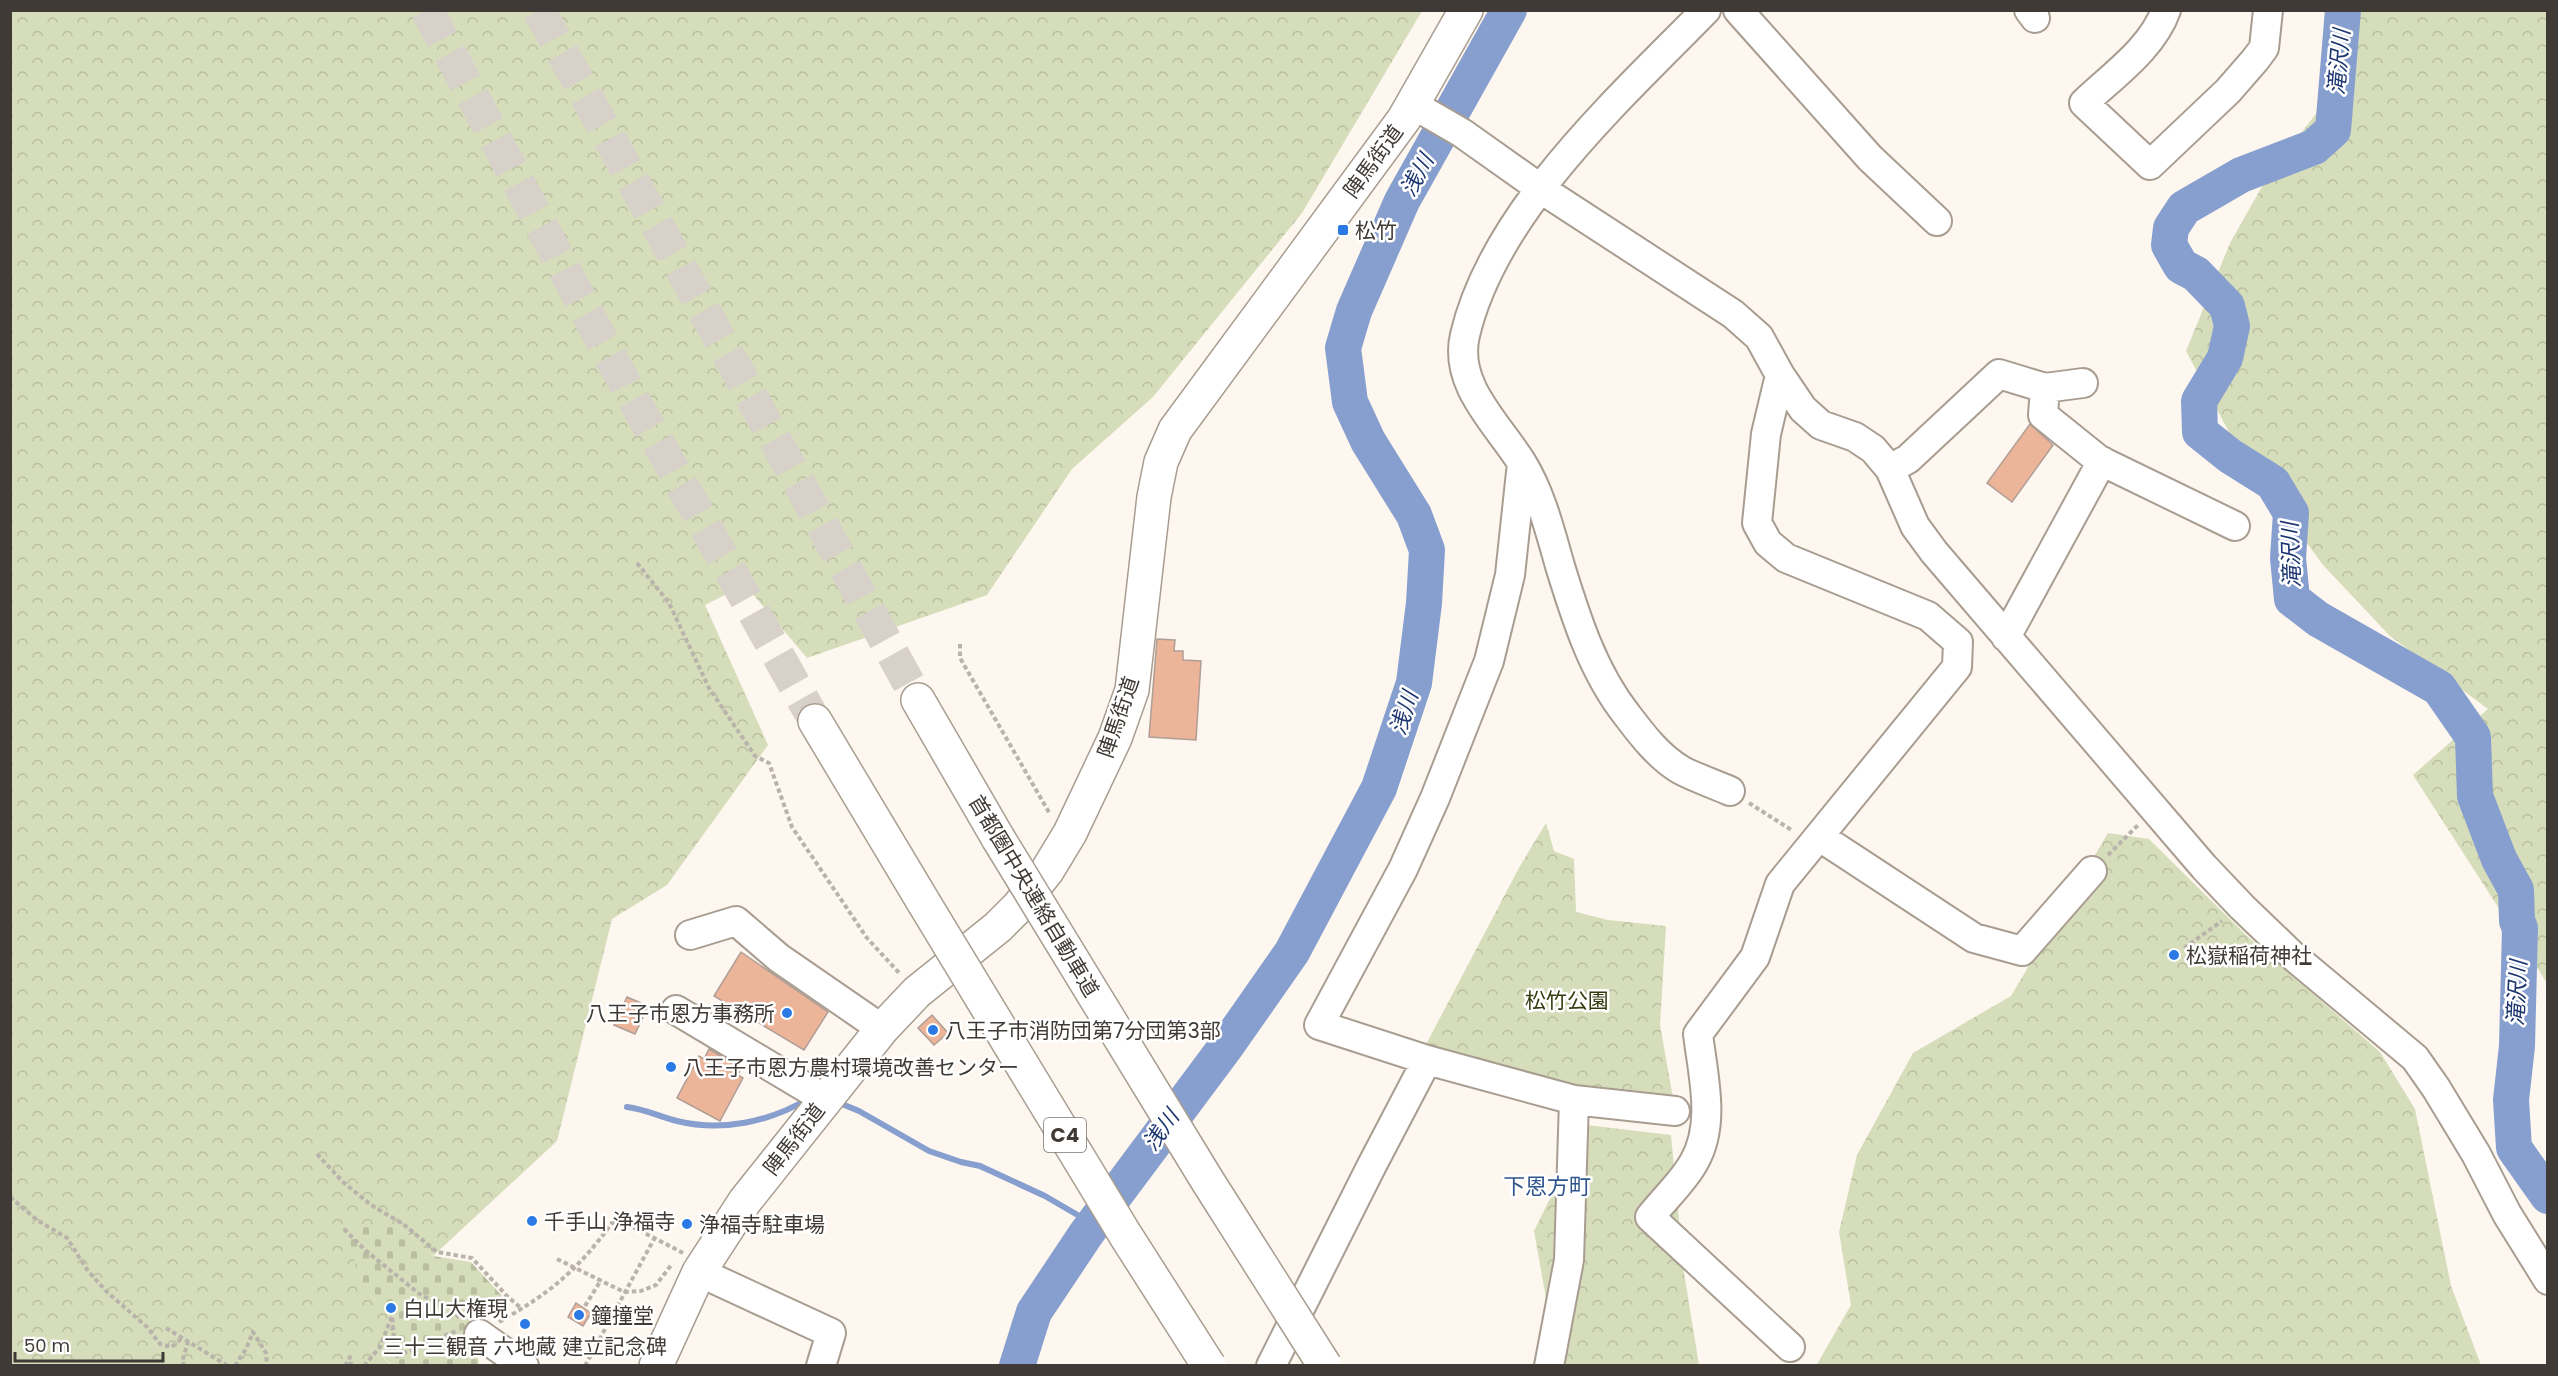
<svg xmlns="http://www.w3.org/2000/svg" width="2558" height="1376" viewBox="0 0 2558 1376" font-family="Poppins,'Noto Sans JP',sans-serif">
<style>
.forest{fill:url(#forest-crowns)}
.cemetery{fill:url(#cemetery-stones)}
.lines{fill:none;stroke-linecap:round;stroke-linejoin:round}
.stream{stroke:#879fcf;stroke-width:6}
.river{stroke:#879fcf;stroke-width:36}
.building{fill:#ecb498;stroke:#ae9e96;stroke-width:1.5}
.highway-tunnel{stroke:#d8d1ca;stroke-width:33;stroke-dasharray:33 16;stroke-linecap:butt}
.minor-casing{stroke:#a89d90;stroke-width:32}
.major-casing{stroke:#a89d90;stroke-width:36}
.highway-casing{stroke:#a89d90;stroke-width:36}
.path{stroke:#b9b3ac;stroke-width:4;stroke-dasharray:4.5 3;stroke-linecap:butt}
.minor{stroke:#fff;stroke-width:28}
.major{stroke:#fff;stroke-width:33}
.highway{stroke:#fff;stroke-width:33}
.highway-bridge-casing{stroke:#a89d90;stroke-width:36;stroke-linecap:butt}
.highway-bridge{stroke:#fff;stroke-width:33}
.poi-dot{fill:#2a79e4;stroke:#fff;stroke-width:2}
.labels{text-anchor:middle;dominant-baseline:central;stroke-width:5;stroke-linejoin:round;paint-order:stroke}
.shield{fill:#fff;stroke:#797572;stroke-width:1.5}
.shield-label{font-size:20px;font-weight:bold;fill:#3f3a35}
.street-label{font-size:21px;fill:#3f3a35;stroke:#fff}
.poi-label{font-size:21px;fill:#3f3a35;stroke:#fff;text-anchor:start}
.park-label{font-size:21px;fill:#353b0f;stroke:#fff}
.water-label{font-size:22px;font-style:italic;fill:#1c3670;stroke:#fff}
.neighbourhood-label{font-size:22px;fill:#2f558c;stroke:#fff}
</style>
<defs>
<pattern id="forest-crowns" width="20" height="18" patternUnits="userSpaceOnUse" patternTransform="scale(1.5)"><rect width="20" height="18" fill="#d6ddba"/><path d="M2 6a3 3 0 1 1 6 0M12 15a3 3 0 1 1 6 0" fill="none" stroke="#b9bea0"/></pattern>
<pattern id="cemetery-stones" width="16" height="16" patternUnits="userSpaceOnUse" patternTransform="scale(1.5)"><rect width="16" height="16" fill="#d6ddba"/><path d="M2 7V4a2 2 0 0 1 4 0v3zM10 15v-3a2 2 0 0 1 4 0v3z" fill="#b9bea0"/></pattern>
</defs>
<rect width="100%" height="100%" fill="#fef7ef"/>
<!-- forest -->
<path class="forest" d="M2352,10L2547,11V983L2413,775L2488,709L2390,636L2323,565L2239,451L2186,351L2230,243L2268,176L2325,102Z
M10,11H1422L1302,213L1153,397L1072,469L987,595L807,658L745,585L705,605L768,745L667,885L612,919L557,1141L433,1256L397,1226L364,1290L395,1316L381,1355L392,1366L11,1365Z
M1546,823L1554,851L1574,859L1576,912L1608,920L1666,926L1660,1025L1674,1104L1576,1093L1422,1052L1520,866Z
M2108,833L2149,839L2249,938L2380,1052L2415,1109L2451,1286L2481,1365L1816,1366L1851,1305L1839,1232L1857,1155L1913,1053L2011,996Z
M1586,1125L1671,1135L1684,1273L1699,1365H1558L1534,1231Z"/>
<!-- cemetery -->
<path class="cemetery" d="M397,1226L433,1256L471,1262L502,1296L473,1329L479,1364L392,1365L381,1355L395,1316L364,1290L343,1228Z"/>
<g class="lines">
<!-- stream -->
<path class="stream" d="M842,1104L859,1111L929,1151L961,1162L980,1166L1045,1196L1093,1224
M627,1107C645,1109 660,1117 677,1121C722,1132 769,1122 808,1099"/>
<!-- river -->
<path class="river" d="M2343,10L2333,130L2314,147L2241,175L2184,208L2171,228L2169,245L2181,266L2196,274L2227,306L2232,326L2225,358L2199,401L2200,432L2230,456L2273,483L2291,513L2288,558L2292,599L2318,619L2439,688L2473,737L2475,796L2499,859L2516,890L2517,921L2520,928L2517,1046L2511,1100L2514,1148L2548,1196
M1017,1366L1034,1312L1086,1234L1227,1045L1292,952L1379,788L1414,683L1424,603L1427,550L1414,515L1368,441L1350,402L1343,348L1354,311L1402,201L1509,10"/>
</g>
<!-- building -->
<path class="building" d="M2030,424L2053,445L2012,502L1987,483Z
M1157,639L1175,640L1174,651H1183V660L1201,661L1196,740L1149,737Z
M741,952L828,1012L804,1050L714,996Z
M627,997L648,1006L635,1034L614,1025Z
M932,1015L948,1033L934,1045L918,1028Z
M709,1049L741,1068L738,1075L743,1078L720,1121L677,1098L699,1056L704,1059Z
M576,1303L591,1313L583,1326L568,1317Z"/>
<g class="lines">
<!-- highway-tunnel -->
<path class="highway-tunnel" d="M427,10L626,386L815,721
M539,10L918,700"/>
<defs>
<path id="minor" d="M1706,10C1619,99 1494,211 1465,335C1453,385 1498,424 1522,463C1541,494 1550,531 1560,566C1576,618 1593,672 1627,715C1642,735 1659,757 1681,770C1696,778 1714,784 1730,791
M1738,10L1870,158L1937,221
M2029,10L2035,18
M2166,10C2152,49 2112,76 2084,103L2150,165L2228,91L2255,60L2264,48L2268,10
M1412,104L1462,133L1541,189L1733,314L1759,337L1780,375L1803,409L1821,425L1855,437L1873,449L1890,469L1915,526L1934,552L2204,867L2242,907L2293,956L2415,1058L2436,1088L2476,1154L2507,1214L2548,1280
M1780,375L1766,434L1757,523L1768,543L1786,558L1928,616L1958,642L1957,667L1780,884L1755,957L1698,1034C1703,1076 1716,1124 1694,1162C1683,1182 1664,1199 1650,1217L1790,1347
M2045,388L2043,415L2099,460L2235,526
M1522,463L1510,575L1489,661L1435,798L1403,869L1319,1025L1427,1060L1574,1100L1675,1111
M1890,469L1908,459L1999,374L2045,388L2083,383
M2006,637L2102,461
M1820,837L1974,938L2022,951L2092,871
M690,935L736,921L779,958L882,1029
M676,1010L825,1099
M699,1272L831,1333L821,1366
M479,1334L524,1366
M1271,1366L1371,1167L1427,1060
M1549,1366L1569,1260L1574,1100"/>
<path id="major" d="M656,1366L699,1272L745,1201L882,1029L917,992L998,927L1018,907L1047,871L1070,833L1115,738L1132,690L1154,497L1161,462L1175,430L1404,119L1466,10"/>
<path id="highway" d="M918,700L998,838
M815,721L924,903"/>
</defs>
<!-- minor casing -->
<use href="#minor" class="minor-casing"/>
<!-- major casing -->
<use href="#major" class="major-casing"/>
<!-- highway casing -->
<use href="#highway" class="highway-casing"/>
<!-- path -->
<path class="path" d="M637,563L669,603L709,688L755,756L769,763L792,827L867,938L901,975
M960,644V658L1050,814
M1749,803L1793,831
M2108,855L2139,824
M2184,948L2222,921
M317,1154L343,1182L371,1205L403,1224L437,1252L472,1258L506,1295L522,1309
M10,1197L37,1220L67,1238L88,1271L107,1292L147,1327L160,1344L172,1347L182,1338
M344,1229L365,1250L422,1296L445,1304L461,1319
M557,1259L624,1292L641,1291L656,1285L672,1264
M585,1306L601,1280
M499,1322C550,1293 577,1271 612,1223L633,1227L683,1253
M166,1328L228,1366
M185,1366L182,1362L188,1342
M235,1366L246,1349L253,1332L266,1353L267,1366
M345,1366L350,1357L351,1366
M364,1366L380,1347L392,1316L395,1350L397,1356L456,1331
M585,1366L654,1239"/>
<!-- minor -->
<use href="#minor" class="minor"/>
<!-- major -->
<use href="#major" class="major"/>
<!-- highway -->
<use href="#highway" class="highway"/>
<defs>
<path id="highway-bridge" d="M998,838L1207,1180L1325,1366
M924,903L1126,1236L1209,1366"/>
</defs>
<!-- highway-bridge casing -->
<use href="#highway-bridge" class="highway-bridge-casing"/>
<!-- highway-bridge -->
<use href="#highway-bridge" class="highway-bridge"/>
</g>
<!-- markers -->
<g class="poi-dot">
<rect x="1337" y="224" width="12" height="12" rx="3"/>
<circle cx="2174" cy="955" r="6"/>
<circle cx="787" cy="1013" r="6"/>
<circle cx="933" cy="1030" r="6"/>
<circle cx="671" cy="1067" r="6"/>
<circle cx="532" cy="1221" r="6"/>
<circle cx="687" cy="1224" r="6"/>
<circle cx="391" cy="1308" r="6"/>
<circle cx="579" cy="1315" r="6"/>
<circle cx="525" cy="1324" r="6"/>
</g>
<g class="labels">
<!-- shield labels -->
<rect class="shield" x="1044" y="1118" width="42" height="34" rx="4.5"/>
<g class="shield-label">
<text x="1065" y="1135">C4</text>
</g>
<!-- street labels -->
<g class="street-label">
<text transform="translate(1373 161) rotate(-54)">陣馬街道</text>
<text transform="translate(1118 717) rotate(-71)">陣馬街道</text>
<text transform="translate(1034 896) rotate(59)">首都圏中央連絡自動車道</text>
<text transform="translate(794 1139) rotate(-52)">陣馬街道</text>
</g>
<!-- poi labels -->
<g class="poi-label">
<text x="1355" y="230">松竹</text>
<text x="2186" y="955">松嶽稲荷神社</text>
<text x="775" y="1013" text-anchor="end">八王子市恩方事務所</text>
<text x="945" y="1030">八王子市消防団第7分団第3部</text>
<text x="683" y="1067">八王子市恩方農村環境改善センター</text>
<text x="544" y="1221">千手山 浄福寺</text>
<text x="699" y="1224">浄福寺駐車場</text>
<text x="403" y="1308">白山大権現</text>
<text x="591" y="1315">鐘撞堂</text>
<text x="525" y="1346" text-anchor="middle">三十三観音 六地蔵 建立記念碑</text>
</g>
<!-- park labels -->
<g class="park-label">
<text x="1567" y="1000">松竹公園</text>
</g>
<!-- water labels -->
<g class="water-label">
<text transform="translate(2339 62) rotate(-85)">滝沢川</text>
<text transform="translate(1417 175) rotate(-61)">浅川</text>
<text transform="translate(2291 555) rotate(-92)">滝沢川</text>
<text transform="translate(1404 713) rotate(-72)">浅川</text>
<text transform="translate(2517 993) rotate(-87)">滝沢川</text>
<text transform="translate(1161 1130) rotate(-54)">浅川</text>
</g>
<!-- neighbourhood labels -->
<g class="neighbourhood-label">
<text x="1547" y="1186">下恩方町</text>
</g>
</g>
<!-- border -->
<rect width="2558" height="1376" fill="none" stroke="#3f3a35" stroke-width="24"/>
<!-- scale -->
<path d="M15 1352v9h148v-9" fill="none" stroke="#3f3a35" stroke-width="3"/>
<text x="24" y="1352" font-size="18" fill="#3f3a35" stroke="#ffffff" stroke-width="4.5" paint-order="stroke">50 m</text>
</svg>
